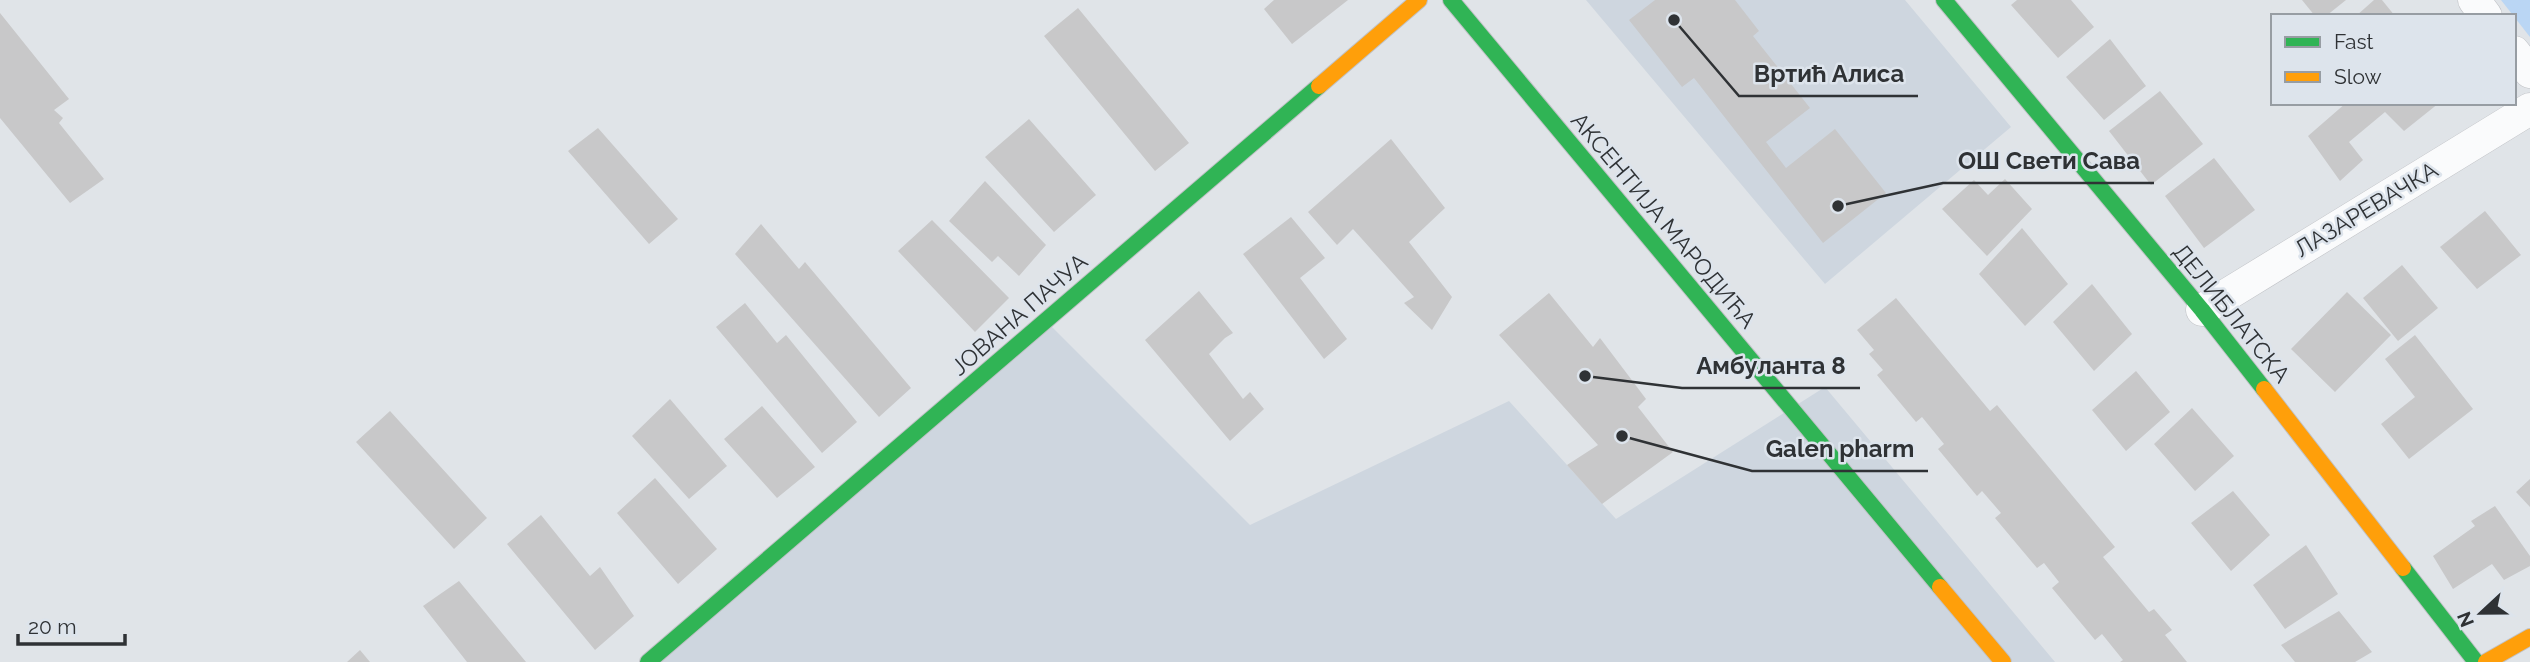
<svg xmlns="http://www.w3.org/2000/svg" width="2530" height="662" viewBox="0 0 2530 662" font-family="Raleway,sans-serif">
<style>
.built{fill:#ced6df}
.green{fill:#bad6f4}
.building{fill:#c8c8c9}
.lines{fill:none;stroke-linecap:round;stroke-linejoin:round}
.street-casing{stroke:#c0c2c6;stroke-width:33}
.fast-casing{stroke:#c0c2c6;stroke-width:18}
.slow-casing{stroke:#c0c2c6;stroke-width:18}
.street{stroke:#fafbfc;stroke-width:32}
.fast{stroke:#30b455;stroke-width:16}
.slow{stroke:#ff9f0a;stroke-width:16}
.labels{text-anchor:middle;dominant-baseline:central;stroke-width:5;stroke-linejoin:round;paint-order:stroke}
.street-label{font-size:23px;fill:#2f3235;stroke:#dde4ec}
.leader{fill:none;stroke:#2f3235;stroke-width:2.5}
.callout-dot{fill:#2f3235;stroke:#dde4ec;stroke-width:2.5}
.callout-label{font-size:24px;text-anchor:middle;font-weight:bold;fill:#2f3235;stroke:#dde4ec;stroke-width:5;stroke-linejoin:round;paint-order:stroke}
</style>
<rect width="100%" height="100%" fill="#e0e4e8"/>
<!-- built -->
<path class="built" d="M1586,0H1905L2011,127L1825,284Z
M1046,321L1250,525L1509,401L1616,519L1825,387L2055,662H648Z"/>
<!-- green -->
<path class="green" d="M2501,0H2530V37Z"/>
<!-- building -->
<path class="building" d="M1274,0H1348L1292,44L1264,9Z
M1655,0H1735L1759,31L1753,36L1810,108L1766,142L1786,168L1835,129L1886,193L1823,243L1694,78L1682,87L1629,20Z
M2017,0H2071L2094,27L2058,58L2011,5Z
M2302,0H2346L2326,16H2315Z
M2374,0H2382L2395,16H2356Z
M1078,8L1189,143L1155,171L1044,36Z
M0,13L69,99L54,110L63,118L59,123L104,179L70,203L0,118Z
M2110,39L2146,86L2104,120L2066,77Z
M2160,91L2203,144L2151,185L2109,131Z
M2346,103H2439L2404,131L2385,112L2349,142L2363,160L2340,181L2308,136Z
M1029,119L1096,195L1054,232L985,157Z
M598,128L678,219L649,244L568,151Z
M1391,139L1445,208L1409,242L1452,297L1432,330L1404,303L1414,297L1353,229L1337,245L1308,212Z
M2214,158L2255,210L2204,248L2165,196Z
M2005,179L2032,209L1987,256L1942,209L1974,180L1988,195Z
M985,181L1046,245L1019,276L998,256L992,262L949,221Z
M2485,211L2521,255L2477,289L2440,247Z
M1291,217L1325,258L1300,278L1347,339L1324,359L1243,254Z
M932,220L1009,298L975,332L898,251Z
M761,224L799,269L805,262L911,388L879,417L735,254Z
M2022,228L2068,284L2025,326L1979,274Z
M2402,265L2438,308L2398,341L2363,298Z
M2092,284L2132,334L2094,371L2053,322Z
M1199,291L1233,333L1225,338L1209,354L1243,399L1250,392L1264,409L1230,441L1145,340Z
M2347,292L2391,335L2335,392L2291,349Z
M1549,293L1593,347L1600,338L1631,379L1646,399L1638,407L1673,452L1602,504L1567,465L1598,445L1499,335Z
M1896,298L1990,411L1997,405L2115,547L2103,557L2149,612L2154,609L2172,630L2165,635L2187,662H2120L2123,660L2102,634L2095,640L2052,588L2059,582L2044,563L2037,568L1995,518L2001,513L1982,491L1977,496L1938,449L1944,444L1922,417L1916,422L1877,375L1883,370L1869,354L1874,350L1857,330Z
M745,303L777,343L786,335L857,422L822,453L716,327Z
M2415,335L2473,409L2409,459L2381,424L2415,397L2385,359Z
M2136,371L2170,412L2126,451L2092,410Z
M670,399L727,466L689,499L632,436Z
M762,406L815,467L777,498L724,439Z
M2192,408L2234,456L2195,491L2154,444Z
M390,411L487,518L454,549L356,442Z
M655,478L717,549L678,584L617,513Z
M2530,479V507L2516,492Z
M2233,491L2270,535L2231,571L2191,523Z
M2495,506L2530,556V566L2504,580L2492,564L2453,589L2433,556L2475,526L2471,521Z
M541,515L590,576L600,567L634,616L595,650L507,544Z
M2306,545L2338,594L2285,629L2253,585Z
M459,581L526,662H467L423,606Z
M2339,611L2372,652L2355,662H2295L2281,645Z
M360,650L370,662H347Z"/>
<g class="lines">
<defs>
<path id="street" d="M2474,0L2486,16
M2514,52L2530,72
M2202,310L2530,109"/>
<path id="fast" d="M1451,0L1940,587
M1944,0L2202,310L2264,389
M2403,568L2476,662
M648,662L1319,86"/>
<path id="slow" d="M1319,86L1419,0
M2264,389L2403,568
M1940,587L2003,662
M2486,662L2530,637"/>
</defs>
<!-- street casing -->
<use href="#street" class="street-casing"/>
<!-- fast casing -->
<use href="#fast" class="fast-casing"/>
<!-- slow casing -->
<use href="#slow" class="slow-casing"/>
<!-- street -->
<use href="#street" class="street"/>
<!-- fast -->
<use href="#fast" class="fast"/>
<!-- slow -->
<use href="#slow" class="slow"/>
</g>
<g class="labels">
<!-- street labels -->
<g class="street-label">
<text transform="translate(2366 209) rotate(-31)">ЛАЗАРЕВАЧКА</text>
<text transform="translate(1664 220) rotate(50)">АКСЕНТИЈА МАРОДИЋА</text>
<text transform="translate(2232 313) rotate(51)">ДЕЛИБЛАТСКА</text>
<text transform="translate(1019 314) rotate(-41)">ЈОВАНА ПАЧУА</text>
</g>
</g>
<!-- callouts -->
<path class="leader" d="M1674 20L1739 96H1918M1838 206L1943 183H2154M1585 376L1682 388H1860M1622 436L1752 471H1928"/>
<g class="callout-dot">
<circle cx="1674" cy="20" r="7"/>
<circle cx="1838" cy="206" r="7"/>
<circle cx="1585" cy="376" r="7"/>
<circle cx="1622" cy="436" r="7"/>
</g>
<g class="callout-label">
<text x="1829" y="82">Вртић Алиса</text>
<text x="2049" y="169">ОШ Свети Сава</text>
<text x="1771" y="374">Амбуланта 8</text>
<text x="1840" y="457">Galen pharm</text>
</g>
<!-- legend -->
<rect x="2271" y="14" width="245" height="91" fill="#dde4ec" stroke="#979da3" stroke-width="2"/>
<rect x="2285" y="37" width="35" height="10" fill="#30b455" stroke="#979da3" stroke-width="2"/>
<text x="2334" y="49" font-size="21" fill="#2f3235">Fast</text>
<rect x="2285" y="72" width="35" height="10" fill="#ff9f0a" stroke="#979da3" stroke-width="2"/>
<text x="2334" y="84" font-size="21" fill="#2f3235">Slow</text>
<!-- north arrow -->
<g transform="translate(2481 613) rotate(248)" stroke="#dde4ec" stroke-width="5" paint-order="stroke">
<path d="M0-5L12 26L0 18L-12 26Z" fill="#2f3235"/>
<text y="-10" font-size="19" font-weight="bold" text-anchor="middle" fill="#2f3235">N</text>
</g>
<!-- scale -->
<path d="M18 634v10h107v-10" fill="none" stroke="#2f3235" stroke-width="3.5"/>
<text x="28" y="634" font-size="21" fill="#2f3235" stroke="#dde4ec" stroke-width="5" paint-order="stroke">20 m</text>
</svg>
